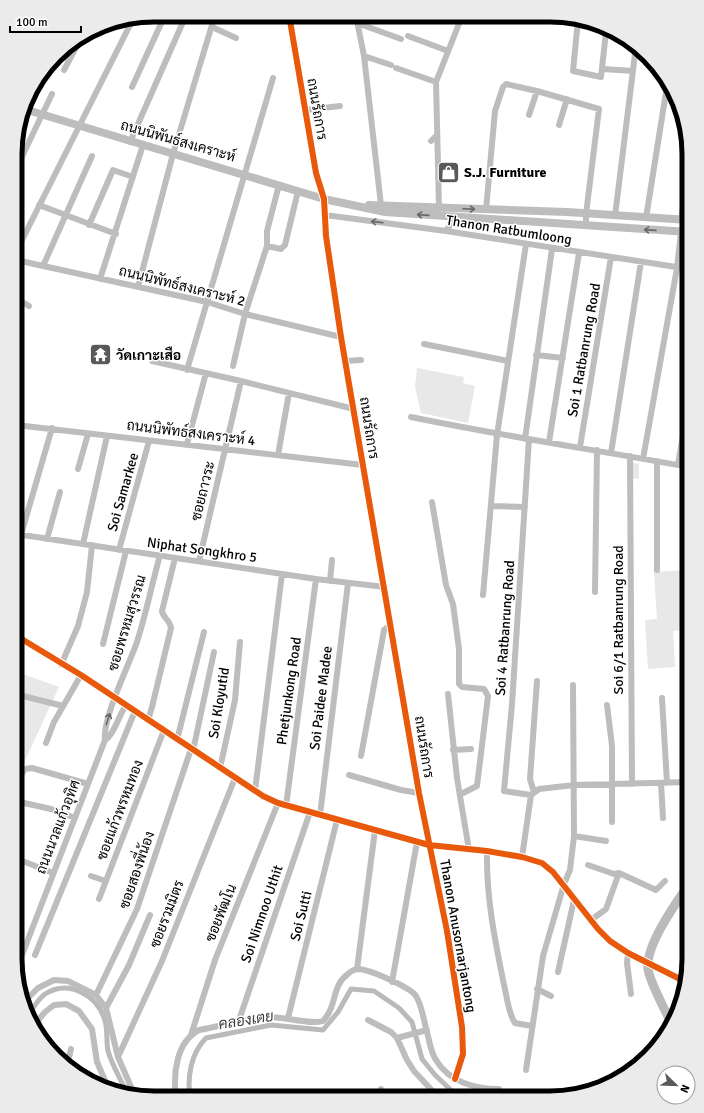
<svg xmlns="http://www.w3.org/2000/svg" width="704" height="1113" viewBox="0 0 704 1113" font-family="Signika,Sarabun,sans-serif">
<style>
.green{fill:#e8e8e8}
.lines{fill:none;stroke-linecap:round;stroke-linejoin:round}
.canal{stroke:#bababa;stroke-width:5}
.river{stroke:#bababa;stroke-width:9}
.minor{stroke:#bdbdbd;stroke-width:6}
.major{stroke:#bdbdbd;stroke-width:8}
.cycleway-casing{stroke:#fff;stroke-width:8}
.cycleway{stroke:#e8590c;stroke-width:6}
.oneway{stroke:#686868}
.labels{text-anchor:middle;dominant-baseline:central;stroke-width:3;stroke-linejoin:round;paint-order:stroke}
.street-label{font-size:14px;fill:#000;stroke:#fff}
.poi-label{font-size:14px;font-weight:bold;fill:#000;stroke:#fff;text-anchor:start}
.water-label{font-size:15px;font-style:italic;fill:#3e3e3e;stroke:#fff}
.rim{fill:none;stroke:#000;stroke-width:5}
</style>
<rect width="100%" height="100%" fill="#fff"/>
<!-- green -->
<path class="green" d="M417,368L464,377L463,383L475,386L468,423L421,413L415,387Z
M631,462L639,464V479L631,478Z
M685,570L689,630L673,631L675,667L648,669L645,620L657,619L654,572Z
M15,641L24,646L15,664Z
M15,671L59,687L23,765H15Z"/>
<g class="lines">
<!-- canal -->
<path class="canal" d="M28,1016C33,1008 38,999 45,994C69,979 98,995 105,1021C108,1030 106,1041 108,1051C112,1065 121,1080 127,1093
M190,1097C187,1077 191,1053 206,1038L271,1025L323,1030L338,1012L351,989L374,991L399,1008L412,1022L422,1059L435,1075L452,1091L467,1098"/>
<!-- river -->
<path class="river" d="M671,1023C665,1009 650,983 648,969C645,946 676,903 689,884"/>
<!-- minor -->
<path class="minor" d="M289,15L316,173L324,199L326,236L341,337L419,793L447,931L462,1027L463,1054L455,1079
M356,16L364,56L381,205
M446,16L460,21
M578,20L573,71L601,77L606,32
M357,23L401,39
M212,27L236,38
M408,36L448,51
M364,56L391,65
M396,68L436,82
M603,69L633,71
M64,70L81,38
M132,87L165,15
M306,110L340,106
M529,115L537,91
M559,125L567,99
M431,141L437,135
M130,142L183,22L170,15
M16,169L52,94
M39,205L116,234
M439,208L436,82L462,16
M486,210L495,111L503,87L506,84L537,91L599,109L586,214V226
M325,215L446,231L689,269
M615,216L636,46
M646,218L667,86
M681,220L689,170
M89,225L113,170L133,177
M446,231L455,218
M267,246L281,249L285,245L298,191
M16,252L133,19
M16,260L207,302L245,314L341,337
M43,266L92,156
M100,279L143,145
M138,287L173,154L215,15
M16,298L29,306
M16,316L22,302
M424,344L508,361
M536,355L563,358
M152,361L241,381L354,409
M346,361L361,360
M233,366L245,314L267,246V231L279,185
M187,370L273,78
M411,417C503,436 596,450 689,467
M16,425L363,465
M525,439L552,249
M529,439L512,704L504,791L531,795
M549,442L579,253
M187,444L206,373
M580,447L611,257
M611,453L641,262
M278,455L289,393
M630,456L632,784
M643,459L677,268L681,232
M657,461V570
M678,465L689,400
M684,466L685,527L689,566
M78,469L88,434
M432,502L446,585L453,604L459,649V684L462,687L484,689L488,696L477,786L461,794
M492,506L525,507
M16,534L316,579L385,587
M47,539L60,492
M83,544L107,436
M119,550L149,441
M16,552L52,428
M199,561L241,381
M330,581L332,560
M595,592L597,450
M483,595L497,435L526,244
M15,635L81,675L263,796L278,803L429,845L487,851L522,857L542,863L553,872L598,929L610,941L628,953L686,982
M103,644L126,551
M61,665L78,626L87,592L92,545
M573,685L574,836L606,841
M15,694L63,706
M448,694L457,778L469,850
M662,698L667,783
M607,705L612,746V822
M148,720L152,707L171,628C170,620 163,618 162,611L175,558
M105,740C114,735 119,715 126,705
M177,740L204,632
M46,743L54,722L81,675
M453,750L471,749
M361,756L384,630L391,624
M220,768L235,700L240,642
M349,775L401,790L419,793
M15,777H20L25,769L32,768L88,784
M661,783L663,818
M255,791L282,574
M534,792L530,779L537,681
M15,801L51,809L75,818
M286,806L316,579
M320,815L348,583
M17,827L19,801
M487,851C486,896 495,941 504,985C507,996 508,1013 515,1023L532,1026
M522,857L531,795L539,789L574,785L689,782
M15,861L25,862L53,873
M588,865L614,874L619,873
M91,876L106,881
M99,899L164,730
M591,920L606,909L619,873L656,890L665,881
M628,953L627,963L631,994
M35,955L135,711
M17,968L105,740C102,719 129,665 137,642C146,614 152,584 160,555
M357,969L375,830
M558,972L574,900
M392,982L417,842
M537,989L551,996
M96,995L137,909L191,749L194,746L214,652
M24,1002L38,988L54,980L68,981L96,995L106,1008L118,1057L135,1096
M106,1008L129,965L150,915
M288,1018L337,820
M368,1020L391,1032L397,1038L407,1060L414,1071L439,1098
M238,1023L310,812
M35,1024L45,1012L54,1005L66,1004L79,1011L92,1029L97,1062L107,1085
M191,1035L215,960L278,803
M397,1038L427,1030
M118,1057L162,961L235,778
M67,1066L71,1049
M526,1070L543,956L564,884L570,870L574,836
M176,1097C173,1074 176,1042 199,1030C222,1026 247,1018 270,1017C286,1017 311,1025 323,1021C338,1005 331,986 348,974C351,971 355,969 359,969C370,970 410,987 416,996C422,1006 423,1017 426,1028C429,1038 430,1051 436,1060C449,1082 475,1089 499,1089
M380,1098L381,1089"/>
<!-- major -->
<path class="major" d="M24,109L324,199L385,212L689,232
M369,205L567,212L689,220"/>
<defs>
<path id="cycleway" d="M289,15L316,173L324,199L326,236L341,337L419,793L447,931L462,1027L463,1054L455,1079
M15,635L81,675L263,796L278,803L429,845L487,851L522,857L542,863L553,872L598,929L610,941L628,953L686,982"/>
</defs>
<!-- cycleway casing -->
<use href="#cycleway" class="cycleway-casing"/>
<!-- cycleway -->
<use href="#cycleway" class="cycleway"/>
</g>
<!-- one-way arrows -->
<defs><path id="oneway-shaft" d="M-6 0H5M1.5-3L5.5 0L1.5 3" fill="none" stroke-width="1.6" stroke-linecap="round" stroke-linejoin="round"/></defs>
<g class="oneway">
<use href="#oneway-shaft" transform="translate(469 209) rotate(2)"/>
<use href="#oneway-shaft" transform="translate(423 215) rotate(-176)"/>
<use href="#oneway-shaft" transform="translate(377 222) rotate(-173)"/>
<use href="#oneway-shaft" transform="translate(650 230) rotate(-176)"/>
<use href="#oneway-shaft" transform="translate(108 719) rotate(-73)"/>
</g>
<!-- icons -->
<defs>
<symbol id="shop-square" viewBox="-11 -11 22 22"><rect x="-9" y="-9" width="18" height="18" rx="4" fill="#595959" stroke="#fff"/><path d="M-5-2.5h2.3a2.7 3.5 0 0 1 5.4 0H5L5.5 6h-11ZM-1.5-2.5h3a1.5 2.3 0 0 0-3 0Z" fill="#fff"/></symbol>
<symbol id="temple-square" viewBox="-11 -11 22 22"><rect x="-9" y="-9" width="18" height="18" rx="4" fill="#595959" stroke="#fff"/><path d="M0-6L5-2H3V0L6.5 2.5H4V6H1.5V3h-3V6H-4V2.5H-6.5L-3 0V-2H-5Z" fill="#fff"/></symbol>
</defs>
<g fill-rule="evenodd">
<use href="#shop-square" x="436" y="160" width="25" height="25"/>
<use href="#temple-square" x="88" y="342" width="25" height="25"/>
</g>
<g class="labels">
<!-- street labels -->
<g class="street-label">
<text transform="translate(317 109) rotate(80)">ถนนรัถการ</text>
<text transform="translate(178 141) rotate(16)">ถนนนิพันธ์สงเคราะห์</text>
<text transform="translate(509 230) rotate(9)">Thanon Ratbumloong</text>
<text transform="translate(182 286) rotate(14)">ถนนนิพัทธ์สงเคราะห์ 2</text>
<text transform="translate(584 350) rotate(-80)">Soi 1 Ratbanrung Road</text>
<text transform="translate(369 428) rotate(81)">ถนนรัถการ</text>
<text transform="translate(191 433) rotate(7)">ถนนนิพัทธ์สงเคราะห์ 4</text>
<text transform="translate(203 491) rotate(-76)">ซอยถาวระ</text>
<text transform="translate(123 492) rotate(-74)">Soi Samarkee</text>
<text transform="translate(202 550) rotate(8)">Niphat Songkhro 5</text>
<text transform="translate(618 620) rotate(-90)">Soi 6/1 Ratbanrung Road</text>
<text transform="translate(127 623) rotate(-73)">ซอยพรหมสุวรรณ</text>
<text transform="translate(505 628) rotate(-86)">Soi 4 Ratbanrung Road</text>
<text transform="translate(289 691) rotate(-82)">Phetjunkong Road</text>
<text transform="translate(321 698) rotate(-83)">Soi Paidee Madee</text>
<text transform="translate(219 703) rotate(-81)">Soi Kloyutid</text>
<text transform="translate(424 747) rotate(81)">ถนนรัถการ</text>
<text transform="translate(120 810) rotate(-69)">ซอยแก้วพรหมทอง</text>
<text transform="translate(58 827) rotate(-69)">ถนนนวลแก้วอุทิศ</text>
<text transform="translate(137 870) rotate(-71)">ซอยสองพี่น้อง</text>
<text transform="translate(221 913) rotate(-68)">ซอยพัฒโน</text>
<text transform="translate(167 914) rotate(-69)">ซอยรวมมิตร</text>
<text transform="translate(262 914) rotate(-71)">Soi Nimnoo Uthit</text>
<text transform="translate(301 916) rotate(-76)">Soi Sutti</text>
<text transform="translate(458 936) rotate(80)">Thanon Anusornarjantong</text>
</g>
<!-- poi labels -->
<g class="poi-label">
<text x="464" y="172">S.J. Furniture</text>
<text x="116" y="355">วัดเกาะเสือ</text>
</g>
<!-- water labels -->
<g class="water-label">
<text transform="translate(246 1020) rotate(-9)">คลองเตย</text>
</g>
</g>
<!-- crop -->
<path d="M0 0H704V1113H0ZM154 22H550A132 132 0 0 1 682 154V959A132 132 0 0 1 550 1091H154A132 132 0 0 1 22 959V154A132 132 0 0 1 154 22Z" fill="#ebebeb" fill-rule="evenodd"/>
<path class="rim" d="M154 22H550A132 132 0 0 1 682 154V959A132 132 0 0 1 550 1091H154A132 132 0 0 1 22 959V154A132 132 0 0 1 154 22Z"/>
<!-- north arrow -->
<g transform="translate(676 1085) rotate(113)"><circle r="19" fill="#ffffff" stroke="#999999"/>
<path d="M0-3L7 15L0 10L-7 15Z" fill="#595959"/>
<text y="-6" font-size="11" font-weight="bold" text-anchor="middle" fill="#000000">N</text>
</g>
<!-- scale -->
<path d="M10 26v6h71v-6" fill="none" stroke="#000000" stroke-width="2"/>
<text x="16" y="26" font-size="12" fill="#000000" stroke="#ffffff" stroke-width="3" paint-order="stroke">100 m</text>
</svg>
